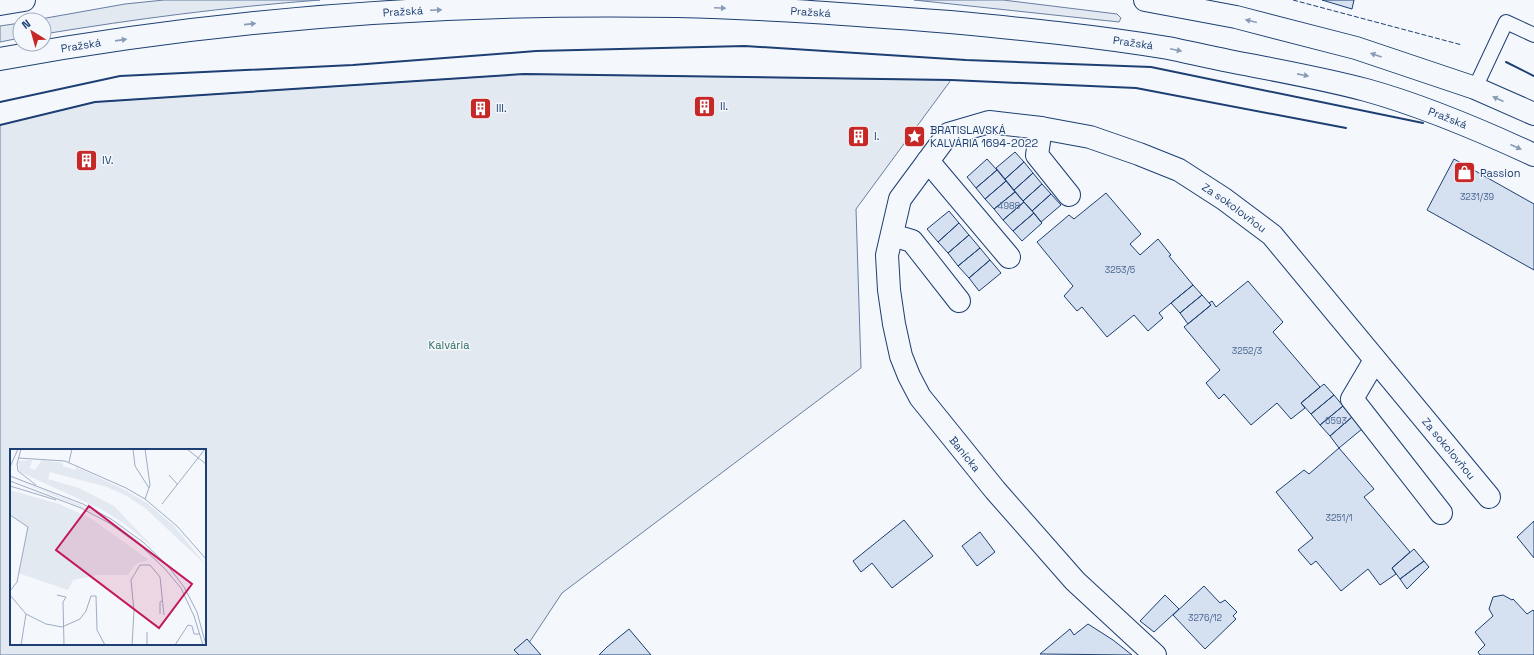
<svg xmlns="http://www.w3.org/2000/svg" width="1534" height="655" viewBox="0 0 1534 655" font-family="'Space Grotesk',sans-serif">
<style>
.green{fill:#e3e9f0;stroke:#687fa3;fill-rule:evenodd}
.building{fill:#d5e0f0;stroke:#1d3f73}
.lines{fill:none;stroke-linecap:round;stroke-linejoin:round}
.service-casing{stroke:#1d3f73;stroke-width:16}
.minor-casing{stroke:#1d3f73;stroke-width:24}
.primary-casing{stroke:#1d3f73;stroke-width:24}
.service{stroke:#f4f7fb;stroke-width:14}
.minor{stroke:#f4f7fb;stroke-width:22}
.primary{stroke:#f4f7fb;stroke-width:22}
.fence{stroke:#1d3f73;stroke-width:1;stroke-dasharray:5 2;stroke-linecap:butt}
.wall{stroke:#1d3f73;stroke-width:2}
.oneway{fill:#889bb7}
.labels{text-anchor:middle;dominant-baseline:central;stroke-width:3;stroke-linejoin:round;paint-order:stroke}
.number-label{font-size:9px;fill:#4b6792}
.street-label{font-size:11px;fill:#1d3f73;stroke:#f4f7fb}
.poi-label{font-size:11px;fill:#1d3f73;stroke:#f4f7fb;text-anchor:start}
.park-label{font-size:11px;fill:#2c6c60;stroke:#f4f7fb}
.inset-road{fill:none;stroke:#9eadc5;stroke-width:1}
.view{fill:#c2185b;fill-opacity:0.15;stroke:#c2185b;stroke-width:2}
.inset-edge{fill:none;stroke:#1d3f73;stroke-width:2}
</style>
<rect width="100%" height="100%" fill="#f4f7fb"/>
<!-- green -->
<path class="green" d="M164,0H320C227,7 135,19 44,34V20H35L125,4Z
M914,0H1003L1117,14L1121,18L1119,22Z
M20,23V38L0,42V26Z
M524,74L951,80L856,209L861,368L562,593L521,655H0V125L95,102ZM11,450H205V644H11Z"/>
<!-- building -->
<path class="building" d="M1322,0H1354L1352,9Z
M701,98L709,99V114H701Z
M484,100L485,116H477L476,101Z
M855,128H863L862,144L854,143Z
M1015,152L1024,162L1005,179L996,168Z
M82,153L94,162L89,168L77,158Z
M987,159L997,170L976,188L967,177Z
M1454,159L1534,204V270L1427,210Z
M1024,162L1033,173L1014,190L1005,179Z
M997,170L1006,181L985,199L976,188Z
M1033,173L1042,184L1023,201L1014,190Z
M1006,181L1015,192L994,209L985,199Z
M1042,184L1051,194L1032,211L1023,201Z
M1015,192L1024,202L1003,220L994,209Z
M1106,193L1141,234L1130,244L1140,255L1158,239L1171,255L1169,256L1193,285L1159,313L1163,318L1148,331L1134,315L1107,337L1082,307L1077,311L1064,296L1073,286L1037,242L1069,215L1074,219Z
M1051,194L1061,205L1041,222L1032,211Z
M1024,202L1034,213L1013,231L1003,220Z
M949,211L959,223L938,242L927,229Z
M1034,213L1042,223L1022,241L1013,231Z
M959,223L969,235L948,253L938,242Z
M969,235L980,248L958,266L948,253Z
M980,248L990,260L969,278L958,266Z
M990,260L1001,273L979,291L969,278Z
M1248,281L1283,322L1273,332L1320,387L1301,403L1305,408L1291,419L1277,403L1251,425L1224,394L1219,399L1206,383L1220,370L1184,327L1211,305L1209,303L1212,301L1216,307Z
M1193,285L1202,295L1180,313L1171,303Z
M1202,295L1211,305L1188,324L1180,313Z
M1324,384L1334,395L1311,414L1301,403Z
M1334,395L1343,406L1320,425L1311,414Z
M1343,406L1352,417L1330,436L1320,425Z
M1352,417L1362,429L1339,448L1330,436Z
M1339,448L1374,489L1364,497L1410,552L1392,568L1396,574L1380,585L1368,569L1341,591L1316,561L1311,565L1298,550L1313,538L1276,492L1304,470L1309,474Z
M904,520L933,556L892,588L872,563L861,572L853,561Z
M1534,521V558L1517,537Z
M980,532L995,552L977,566L962,546Z
M1414,549L1424,561L1400,579L1392,568Z
M1424,561L1429,567L1407,589L1400,579Z
M1204,586L1220,603L1225,600L1237,612L1233,616L1236,619L1205,649L1173,615Z
M1165,595L1179,609L1154,632L1140,621Z
M1503,595L1512,600L1513,599L1527,614L1533,610L1534,611V655H1480L1478,652L1485,645L1475,632L1493,616L1489,609L1493,597Z
M1088,624L1113,640L1132,655L1040,654L1070,629L1074,635Z
M629,629L651,655H599L607,647Z
M527,639L541,655H519L514,650Z"/>
<g class="lines">
<defs>
<path id="service" d="M1475,88L1506,22L1534,35"/>
<g id="minor">
<path d="M1041,128L1037,155L1069,195"/>
<path d="M928,161L1009,257"/>
<path d="M892,235L912,241L959,301"/>
<path d="M1375,360L1352,399L1441,513"/>
<path id="s1" d="M1155,655L1075,581L995,490L920,397L909,376L901,356L894,324L889,290L887,255L900,199L948,134L989,122L1041,128L1090,137L1139,154L1179,170L1224,199L1272,235L1489,497"/>
</g>
<g id="primary">
<path d="M1145,0L1236,17L1356,48L1475,88L1534,114"/>
<path d="M0,4L24,0"/>
<path id="s2" d="M0,59C223,18 451,2 677,6C768,8 859,15 950,22C1023,29 1096,36 1168,48C1188,52 1208,57 1229,61C1275,70 1321,78 1366,90C1424,106 1480,130 1534,155"/>
</g>
</defs>
<!-- service casing -->
<use href="#service" class="service-casing"/>
<!-- minor casing -->
<use href="#minor" class="minor-casing"/>
<!-- primary casing -->
<use href="#primary" class="primary-casing"/>
<!-- service -->
<use href="#service" class="service"/>
<!-- minor -->
<use href="#minor" class="minor"/>
<!-- primary -->
<use href="#primary" class="primary"/>
<!-- fence -->
<path class="fence" d="M1293,0L1462,45"/>
<!-- wall -->
<path class="wall" d="M1506,62L1534,76
M0,102L120,76L353,65L536,51L745,46L966,60L1151,67L1423,123
M0,125L95,102L524,74L951,80L1136,88L1346,128"/>
</g>
<!-- one-way arrows -->
<defs><path id="oneway-solid" d="M-6-.8H1V-3.2L6.5 0L1 3.2V.8H-6Z"/></defs>
<g class="oneway">
<use href="#oneway-solid" transform="translate(720 8) rotate(2)"/>
<use href="#oneway-solid" transform="translate(436 10) rotate(-2)"/>
<use href="#oneway-solid" transform="translate(1251 21) rotate(-166)"/>
<use href="#oneway-solid" transform="translate(250 24) rotate(-6)"/>
<use href="#oneway-solid" transform="translate(121 40) rotate(-8)"/>
<use href="#oneway-solid" transform="translate(1176 50) rotate(12)"/>
<use href="#oneway-solid" transform="translate(1376 55) rotate(-161)"/>
<use href="#oneway-solid" transform="translate(1303 75) rotate(11)"/>
<use href="#oneway-solid" transform="translate(1498 99) rotate(-156)"/>
<use href="#oneway-solid" transform="translate(1516 147) rotate(24)"/>
</g>
<!-- icons -->
<defs>
<symbol id="building-square" viewBox="-11 -11 22 22"><rect x="-9" y="-9" width="18" height="18" rx="4" fill="#c62828" stroke="#f4f7fb"/><path d="M-4-6H4V6H1V3H-1V6H-4ZM-2.5-4.3h1.7v1.8h-1.7ZM.8-4.3h1.7v1.8H.8ZM-2.5-1h1.7V.8h-1.7ZM.8-1h1.7V.8H.8Z" fill="#fff"/></symbol>
<symbol id="sight-square" viewBox="-11 -11 22 22"><rect x="-9" y="-9" width="18" height="18" rx="4" fill="#c62828" stroke="#f4f7fb"/><path d="M0-6L1.8-2.2L6-1.7L2.9 1.2L3.7 5.4L0 3.3L-3.7 5.4L-2.9 1.2L-6-1.7L-1.8-2.2Z" fill="#fff"/></symbol>
<symbol id="shop-square" viewBox="-11 -11 22 22"><rect x="-9" y="-9" width="18" height="18" rx="4" fill="#c62828" stroke="#f4f7fb"/><path d="M-5-2.5h2.3a2.7 3.5 0 0 1 5.4 0H5L5.5 6h-11ZM-1.5-2.5h3a1.5 2.3 0 0 0-3 0Z" fill="#fff"/></symbol>
</defs>
<g fill-rule="evenodd">
<use href="#building-square" x="692" y="94" width="25" height="25"/>
<use href="#building-square" x="468" y="96" width="25" height="25"/>
<use href="#building-square" x="846" y="124" width="25" height="25"/>
<use href="#sight-square" x="902" y="124" width="25" height="25"/>
<use href="#building-square" x="74" y="148" width="25" height="25"/>
<use href="#shop-square" x="1452" y="160" width="25" height="25"/>
</g>
<g class="labels">
<!-- number labels -->
<g class="number-label">
<text x="1477" y="197">3231/39</text>
<text x="1009" y="206">4988</text>
<text x="1120" y="270">3253/5</text>
<text x="1247" y="351">3252/3</text>
<text x="1336" y="421">6593</text>
<text x="1339" y="518">3251/1</text>
<text x="1205" y="618">3276/12</text>
</g>
<!-- street labels -->
<g class="street-label">
<text stroke="none"><textPath href="#s2" startOffset="406">Pražská</textPath></text>
<text stroke="none"><textPath href="#s2" startOffset="814">Pražská</textPath></text>
<text stroke="none"><textPath href="#s2" startOffset="1138">Pražská</textPath></text>
<text stroke="none"><textPath href="#s2" startOffset="82">Pražská</textPath></text>
<text stroke="none"><textPath href="#s2" startOffset="1462">Pražská</textPath></text>
<text stroke="none"><textPath href="#s1" startOffset="942">Za sokolovňou</textPath></text>
<text stroke="none"><textPath href="#s1" startOffset="1266">Za sokolovňou</textPath></text>
<text transform="translate(965 454) rotate(51)">Banícka</text>
</g>
<!-- poi labels -->
<g class="poi-label">
<text x="720" y="106">II.</text>
<text x="496" y="108">III.</text>
<text x="930" y="130">BRATISLAVSKÁ<tspan x="930" dy="13">KALVÁRIA 1694-2022</tspan></text>
<text x="874" y="136">I.</text>
<text x="102" y="160">IV.</text>
<text x="1480" y="173">Passion</text>
</g>
<!-- park labels -->
<g class="park-label">
<text x="449" y="345">Kalvária</text>
</g>
</g>
<!-- overview -->
<g transform="translate(10 449)">
<rect width="196" height="196" fill="#f4f7fb"/>
<path d="M22,11L20,19L25,21L32,11L53,14V17L65,21L66,18L115,41L137,54L164,77L196,116L135,59L115,46L97,38L40,23L38,30L69,39L104,57L145,100L115,75L91,60L10,23L8,12ZM0,28L71,56L99,71L125,89L154,115L124,90L87,65ZM0,41L49,55L80,69L139,111L126,115L118,126H87L63,131L58,141L8,124L17,78L0,66Z" fill="#e3e9f0"/>
<path class="inset-road" d="M11,0L7,15L8,22L26,36M123,0L125,17L139,39M177,0L196,15M8,9L55,12L116,39L135,50L167,77L196,110M59,13L62,0M0,18L8,0M159,26L168,36M0,27L73,55L101,70L133,93L158,117L174,138L187,163L196,196M0,32L71,59L99,74L131,97L155,120L171,139L184,167L193,196M0,37L46,51M135,50L140,36L135,0M152,55L195,0M0,66L18,78L7,133L0,142M0,146L16,165L36,175L52,178M47,146L56,148L53,153L54,196M150,165V153L153,151M52,178L70,170L76,162L81,147H86L87,181L95,196M137,183V196M11,196L16,165M122,196L124,162L121,131L130,116H140L150,128L154,166M165,196L178,176L182,177L184,185H190"/>
<path class="view" d="M79,57L182,135L149,179L46,101Z"/>
<rect width="196" height="196" class="inset-edge"/>
</g>
<!-- north arrow -->
<g transform="translate(32 32) rotate(323)"><circle r="19" fill="#f4f7fb" stroke="#9eadc5"/>
<path d="M0-3L7 15L0 10L-7 15Z" fill="#c62828"/>
<text y="-6" font-size="11" font-weight="bold" text-anchor="middle" fill="#1d3f73">N</text>
</g>
</svg>
